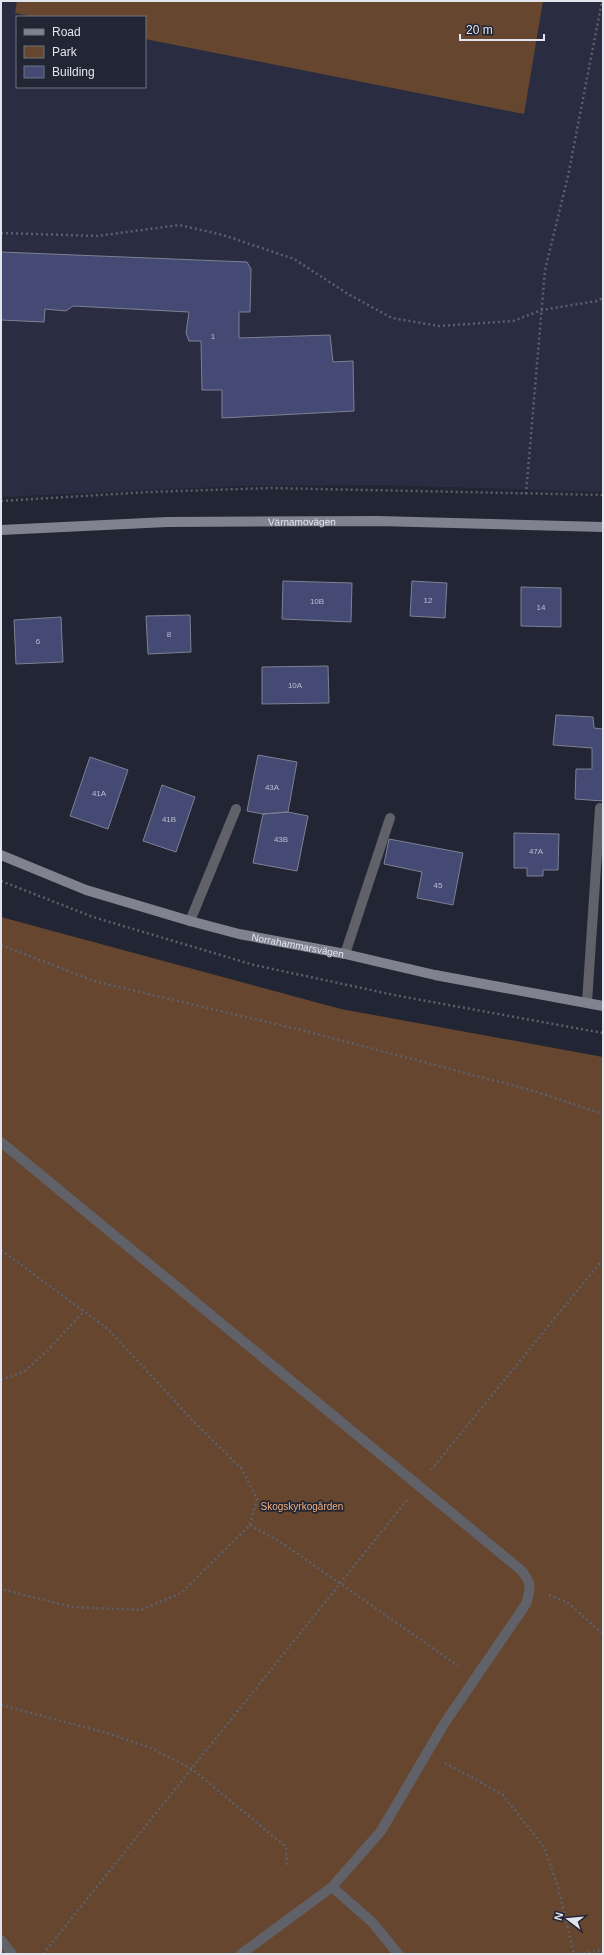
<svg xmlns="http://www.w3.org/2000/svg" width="604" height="1955" viewBox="0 0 604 1955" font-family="Arial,sans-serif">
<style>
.built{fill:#2a2d41;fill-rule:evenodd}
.green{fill:#66462e}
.building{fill:#444a74;stroke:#7d8192}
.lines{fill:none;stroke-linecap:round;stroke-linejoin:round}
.path{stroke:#5d606c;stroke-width:2.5;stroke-dasharray:2 3;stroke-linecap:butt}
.lane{stroke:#606169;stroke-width:10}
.secondary{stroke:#80838f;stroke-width:10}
.labels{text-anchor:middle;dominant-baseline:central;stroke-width:3.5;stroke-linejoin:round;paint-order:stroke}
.number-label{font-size:8px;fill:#bbbed0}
.street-label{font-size:10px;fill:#e3e5ee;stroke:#222533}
.park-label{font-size:10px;fill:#f1af80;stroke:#222533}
</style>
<rect width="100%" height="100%" fill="#222533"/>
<!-- built -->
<path class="built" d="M1,1H603V492L382,485L240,486L1,497ZM17,17H145V87H17Z"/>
<!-- green -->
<path class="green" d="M17,1H543L524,114L145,39V17H33L15,13Z
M1,917L341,1009L603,1057V1954H1Z"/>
<!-- building -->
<path class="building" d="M1,252L247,262L251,269L250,312H239V338L330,335L333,362L353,361L354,411L222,418V390H202L201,341H189L186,333L189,312L73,306L66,311L45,309L44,322L1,320Z
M283,581L352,583L351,622L282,619Z
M412,581L447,583L445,618L410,616Z
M521,587L561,588V627L521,626Z
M190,615L191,652L148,654L146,616Z
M61,617L63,662L16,664L14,620Z
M328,666L329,703L262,704V667Z
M556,715L593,717L594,728L603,729V801L575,799L576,769H592V748L553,745Z
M258,755L297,762L288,812L263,814L247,811Z
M90,757L128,770L108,829L70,816Z
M162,785L195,797L176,852L143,841Z
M288,812L308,816L297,871L253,863L263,814Z
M514,833L559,834L558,870H543V876H527V868H514Z
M389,839L463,853L453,905L417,898L422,872L384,864Z"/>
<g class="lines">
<!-- path -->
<path class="path" d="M1,1H2
M1,233L97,236L179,225L223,235L294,259L348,294L392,318L439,326L513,321L542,310L597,301L603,298
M526,494L545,270L568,176L602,1
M1,501L149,492L271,488L603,495
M1,881L93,917L254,965L399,996L603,1033
M1,945L94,981L309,1032L534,1091L603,1114
M1,1250L108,1329L194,1422L242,1469L257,1499L250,1525L181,1593L141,1610L72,1607L1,1589
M1,1380L25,1371L49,1349L84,1311
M431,1470L603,1259
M250,1525L282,1543L460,1667
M549,1595L567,1602L603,1634
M1,1705L107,1733L151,1748L192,1769L286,1847L287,1866
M445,1763L502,1794L544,1847L558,1887L574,1954
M43,1954L407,1500
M578,1954L603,1950"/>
<!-- lane -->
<path class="lane" d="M190,921L236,809
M345,954L390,818
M587,1002L600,808
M1,1142L521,1570C532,1583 531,1588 526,1604L444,1724L381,1831L332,1887L241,1954
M332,1887L373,1923L398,1954
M1,1940L12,1954"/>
<!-- secondary -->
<g class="secondary">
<path id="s1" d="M1,530L167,522L378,521L603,527"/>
<path id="s2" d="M1,855L86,890L190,921L239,934L345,954L435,975L603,1006"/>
</g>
</g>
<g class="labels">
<!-- number labels -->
<g class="number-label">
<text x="213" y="336">1</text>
<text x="428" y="600">12</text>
<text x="317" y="601">10B</text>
<text x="541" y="607">14</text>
<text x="169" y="634">8</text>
<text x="38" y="641">6</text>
<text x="295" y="685">10A</text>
<text x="272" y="787">43A</text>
<text x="99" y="793">41A</text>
<text x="169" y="819">41B</text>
<text x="281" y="839">43B</text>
<text x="536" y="851">47A</text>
<text x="438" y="885">45</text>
</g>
<!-- street labels -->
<g class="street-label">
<text stroke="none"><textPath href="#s1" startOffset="301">Värnamovägen</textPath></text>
<text stroke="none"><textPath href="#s2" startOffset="311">Norrahammarsvägen</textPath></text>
</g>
<!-- park labels -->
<g class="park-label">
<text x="302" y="1506">Skogskyrkogården</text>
</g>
</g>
<!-- border -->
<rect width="604" height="1955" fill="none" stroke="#e3e5ee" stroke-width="4"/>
<!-- legend -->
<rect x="16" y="16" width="130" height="72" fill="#222533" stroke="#6f727e"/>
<rect x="24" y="29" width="20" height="6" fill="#80838f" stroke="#6f727e"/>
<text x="52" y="36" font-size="12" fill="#e3e5ee">Road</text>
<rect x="24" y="46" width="20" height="12" fill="#66462e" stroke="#6f727e"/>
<text x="52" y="56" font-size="12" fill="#e3e5ee">Park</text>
<rect x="24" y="66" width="20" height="12" fill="#444a74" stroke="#6f727e"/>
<text x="52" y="76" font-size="12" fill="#e3e5ee">Building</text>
<!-- north arrow -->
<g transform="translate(568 1919) rotate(286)" stroke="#222533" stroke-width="3" paint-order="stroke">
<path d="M0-3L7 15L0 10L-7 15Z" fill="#e3e5ee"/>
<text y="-6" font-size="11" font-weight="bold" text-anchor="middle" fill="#e3e5ee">N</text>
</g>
<!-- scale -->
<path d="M460 34v6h84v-6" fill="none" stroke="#e3e5ee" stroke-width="2"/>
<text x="466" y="34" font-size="12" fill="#e3e5ee" stroke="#222533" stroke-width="3" paint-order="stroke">20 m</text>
</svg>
